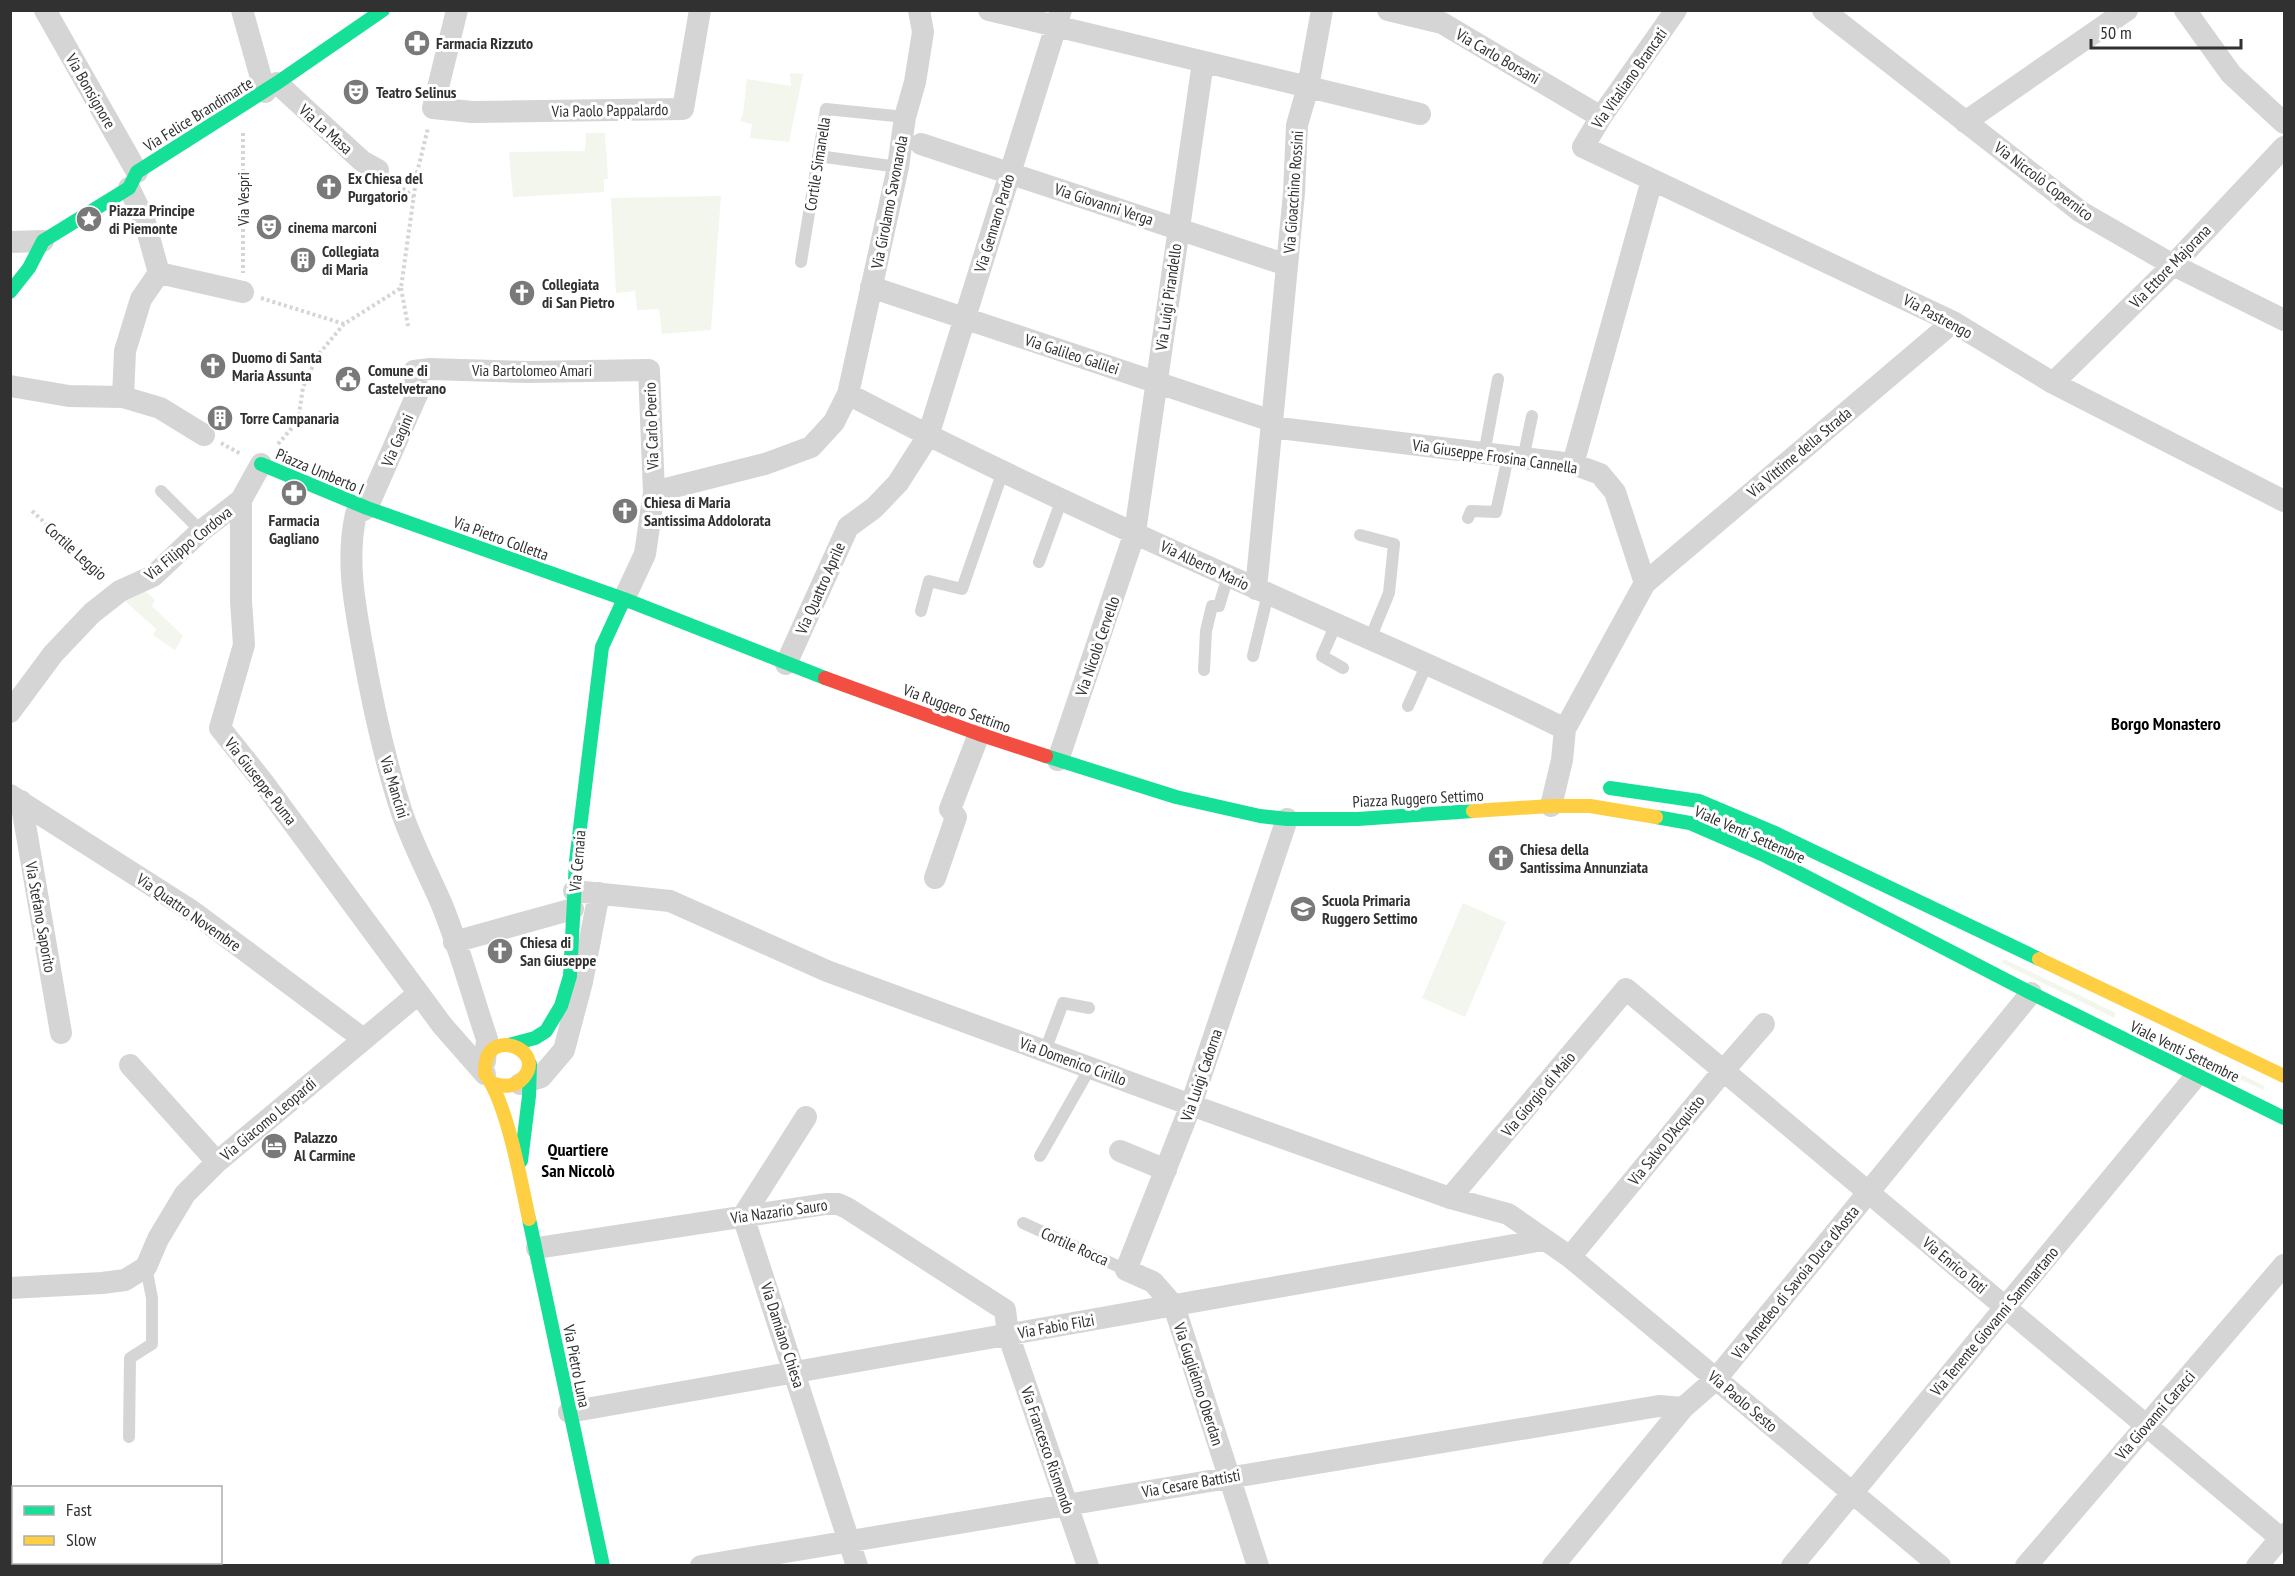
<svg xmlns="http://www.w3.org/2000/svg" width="2295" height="1576" viewBox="0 0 2295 1576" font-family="'PT Sans Narrow',sans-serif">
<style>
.green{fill:#f3f6ed}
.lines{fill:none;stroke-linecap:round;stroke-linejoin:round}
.path{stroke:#d5d5d5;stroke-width:4;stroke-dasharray:3 3;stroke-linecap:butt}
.lane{stroke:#d5d5d5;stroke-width:12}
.street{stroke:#d5d5d5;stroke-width:22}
.fast{stroke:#16e098;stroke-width:14}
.slow{stroke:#ffcf43;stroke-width:14}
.jam{stroke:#f24e42;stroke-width:14}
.labels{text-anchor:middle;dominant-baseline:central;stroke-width:6;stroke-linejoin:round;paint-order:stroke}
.poi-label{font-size:16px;font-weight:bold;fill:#313131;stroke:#fff;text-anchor:start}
.street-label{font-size:16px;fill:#313131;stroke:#fff}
.neighbourhood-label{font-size:18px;font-weight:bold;fill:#000;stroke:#fff}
</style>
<rect width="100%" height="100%" fill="#fff"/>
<!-- green -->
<path class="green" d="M790,73L803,74L789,142L750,138L752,124L740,121L743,114L747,79L791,86Z
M586,133H605L608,179H604V192L513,197L509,152L585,151Z
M721,196L711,330L662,334L659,309L637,310L635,291L616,293L611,198Z
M142,588L155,600L152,606L183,636L175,650L153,635L156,629L125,601Z
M1463,903L1506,922L1465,1017L1422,998Z
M2004,959L2116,1013L2114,1018L2002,963Z
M2140,1026L2265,1086L2263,1090L2138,1031Z"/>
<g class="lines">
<!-- path -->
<path class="path" d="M243,133V273
M393,181L414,197
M401,288L408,326
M261,298L344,324
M221,443L241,454
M278,444L298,421L303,387L318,355L344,324L401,288L417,173L428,128
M32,511L106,579"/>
<!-- lane -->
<path class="lane" d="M818,156L898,167
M801,262L826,109L905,117
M1484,454L1498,379
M1523,459L1532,416
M161,491L201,531
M1468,518L1471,511L1496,512L1508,457
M1360,535L1394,544L1389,593L1370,639
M1039,562L1062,499
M921,611L929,581L962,589L1003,471
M1336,624L1322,656L1343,668
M1253,656L1268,594
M1204,670L1206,631L1212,606H1219L1228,576
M1408,706L1427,664
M1045,1051L1063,1003L1089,1008
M1040,1156L1090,1068
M1023,1223L1126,1270
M129,1437L130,1358L152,1344V1298L146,1267"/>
<!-- street -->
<path class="street" d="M45,10L137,172
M242,10L265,92
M457,10L433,108L472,112L683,109L700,10
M989,10L1420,114
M1388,10L1442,23L1601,117
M1676,10L1601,117L1583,147L1953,322L2053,383L2284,501
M1823,10L2081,212L2173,265L2284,320
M2185,10L2231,74L2284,123
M277,83L362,161L378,170
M1965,122L2127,10
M921,144L1287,265
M129,188L144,219L159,273L243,292
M10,242L43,241
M871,287L1272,421
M2053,383L2173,265L2284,147
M10,386L69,396L123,397L160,408L204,435
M848,394C985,466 1127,531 1269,594C1368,639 1468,680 1565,729
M123,397L125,351L141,299L159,273
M1271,427L1573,464L1600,474L1615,492L1645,583
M261,464L241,500V601L244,645L220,728L263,782L442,1025L485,1074
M1573,464L1652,180
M654,492L765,464L811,447L834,422L848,394L898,167L905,117L915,82L923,32L919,10
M1256,589L1294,193L1297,125L1308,87L1322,10
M786,664L848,527L874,508L898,483L928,436L1061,10
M10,712L53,654L92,613L120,591L153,576L201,531L241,500
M1058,760L1135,532L1203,62
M10,795L192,911L362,1038
M21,801L61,1033
M1551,806L1562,760L1565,729L1645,583L1953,322
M935,878L956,817L950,809L979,734
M574,891L670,901L827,971L1191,1105L1450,1198L1508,1214L1570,1257L1940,1566
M454,942L573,909
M485,1061L487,1039C472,995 460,949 442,905C429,875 413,845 402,813C384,758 372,702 362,645C354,601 346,558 356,514L367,508L418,392L414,371L430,369L527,372L649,370L654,492L645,554L624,599
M130,1065L217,1162
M520,1084L541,1077L564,1050L582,982L599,893
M806,1117L743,1216L857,1566
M1120,1151L1166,1170
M1450,1198L1626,989L2284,1541
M537,1248L826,1204H838L847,1208L1005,1310L1008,1334L1088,1566
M1570,1257L1724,1070L1764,1024
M10,1288L102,1283L125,1280L146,1267L158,1239L185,1194L217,1162L418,994
M569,1412L1543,1240
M701,1566L1659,1406L1683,1408
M1258,1566L1174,1306L1153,1282L1126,1270L1191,1105L1287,819
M1553,1566L1683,1408L1716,1379L2031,993
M1792,1566L2196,1076
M2026,1566L2284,1265
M2257,1566L2284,1534"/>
<!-- fast -->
<path class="fast" d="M10,292L29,268L43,241L129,188L137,172L277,83L383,10
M261,464L367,508L624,599L825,678
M1046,756L1176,797L1260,816L1287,819H1358L1473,811
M1610,788L1699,801L1775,833L2039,959
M1656,817L1690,823L1764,855L2031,993L2284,1118
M509,1045L535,1038L546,1031L561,1006L570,976L576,861L602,647L624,599
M521,1161L529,1096L530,1064
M529,1219L603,1566"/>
<!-- slow -->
<path class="slow" d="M1473,811L1551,806H1590L1656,817
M2039,959L2284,1076
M492,1083C503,1087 514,1088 523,1078C545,1053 500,1032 488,1055C485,1061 485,1068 485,1074C507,1102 521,1182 529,1219"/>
<!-- jam -->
<path class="jam" d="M825,678L979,734L1046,756"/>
</g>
<!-- icons -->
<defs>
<symbol id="pharmacy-disc" viewBox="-11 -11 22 22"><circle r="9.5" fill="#797979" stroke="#fff"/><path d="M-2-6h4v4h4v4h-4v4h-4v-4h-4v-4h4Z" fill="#fff"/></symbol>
<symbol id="theatre-disc" viewBox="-11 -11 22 22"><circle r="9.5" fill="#797979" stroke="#fff"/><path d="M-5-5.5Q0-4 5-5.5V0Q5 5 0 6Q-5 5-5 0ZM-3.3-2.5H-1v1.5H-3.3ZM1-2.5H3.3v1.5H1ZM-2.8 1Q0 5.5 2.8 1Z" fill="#fff"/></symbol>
<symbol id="church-disc" viewBox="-11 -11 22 22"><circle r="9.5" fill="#797979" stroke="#fff"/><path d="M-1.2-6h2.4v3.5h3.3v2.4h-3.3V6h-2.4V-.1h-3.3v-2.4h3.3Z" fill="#fff"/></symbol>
<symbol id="sight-disc" viewBox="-11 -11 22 22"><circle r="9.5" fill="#797979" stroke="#fff"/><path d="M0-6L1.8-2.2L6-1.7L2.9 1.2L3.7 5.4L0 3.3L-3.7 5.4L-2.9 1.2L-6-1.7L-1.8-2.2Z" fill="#fff"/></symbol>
<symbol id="building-disc" viewBox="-11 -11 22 22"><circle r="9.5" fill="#797979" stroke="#fff"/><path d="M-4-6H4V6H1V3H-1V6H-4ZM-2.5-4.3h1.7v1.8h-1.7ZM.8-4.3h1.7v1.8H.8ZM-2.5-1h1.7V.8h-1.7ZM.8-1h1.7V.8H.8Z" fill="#fff"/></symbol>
<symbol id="civic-disc" viewBox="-11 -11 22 22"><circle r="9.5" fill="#797979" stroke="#fff"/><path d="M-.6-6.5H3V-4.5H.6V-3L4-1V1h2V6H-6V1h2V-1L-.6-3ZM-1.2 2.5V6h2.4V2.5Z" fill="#fff"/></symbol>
<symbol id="school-disc" viewBox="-11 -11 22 22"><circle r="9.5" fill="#797979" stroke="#fff"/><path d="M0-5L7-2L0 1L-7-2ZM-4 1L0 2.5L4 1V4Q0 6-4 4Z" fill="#fff"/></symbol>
<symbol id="hotel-disc" viewBox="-11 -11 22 22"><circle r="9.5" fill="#797979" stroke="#fff"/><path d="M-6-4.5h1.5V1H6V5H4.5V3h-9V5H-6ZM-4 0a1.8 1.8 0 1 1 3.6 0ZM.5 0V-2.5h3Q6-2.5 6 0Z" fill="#fff"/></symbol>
</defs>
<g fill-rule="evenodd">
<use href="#pharmacy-disc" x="402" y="28" width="30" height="30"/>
<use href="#theatre-disc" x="341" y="77" width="30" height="30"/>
<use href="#church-disc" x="314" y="172" width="30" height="30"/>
<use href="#sight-disc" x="74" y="204" width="30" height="30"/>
<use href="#theatre-disc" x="254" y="212" width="30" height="30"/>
<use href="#building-disc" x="288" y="245" width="30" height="30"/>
<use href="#church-disc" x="507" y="278" width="30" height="30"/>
<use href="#church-disc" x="198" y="351" width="30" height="30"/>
<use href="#civic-disc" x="333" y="364" width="30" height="30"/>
<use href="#building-disc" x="205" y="403" width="30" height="30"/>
<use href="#pharmacy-disc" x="279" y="478" width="30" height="30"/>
<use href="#church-disc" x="610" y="496" width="30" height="30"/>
<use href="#church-disc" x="1486" y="843" width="30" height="30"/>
<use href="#school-disc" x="1288" y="894" width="30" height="30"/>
<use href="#church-disc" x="485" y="936" width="30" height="30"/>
<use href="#hotel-disc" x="259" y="1131" width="30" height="30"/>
</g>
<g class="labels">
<!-- poi labels -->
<g class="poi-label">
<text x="436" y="43">Farmacia Rizzuto</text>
<text x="376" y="92">Teatro Selinus</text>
<text x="348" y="178">Ex Chiesa del<tspan x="348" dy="18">Purgatorio</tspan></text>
<text x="109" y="210">Piazza Principe<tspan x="109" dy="18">di Piemonte</tspan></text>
<text x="288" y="227">cinema marconi</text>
<text x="322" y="251">Collegiata<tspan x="322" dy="18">di Maria</tspan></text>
<text x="542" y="284">Collegiata<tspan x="542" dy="18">di San Pietro</tspan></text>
<text x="232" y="357">Duomo di Santa<tspan x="232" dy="18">Maria Assunta</tspan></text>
<text x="368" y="370">Comune di<tspan x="368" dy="18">Castelvetrano</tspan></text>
<text x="240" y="418">Torre Campanaria</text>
<text x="644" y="502">Chiesa di Maria<tspan x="644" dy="18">Santissima Addolorata</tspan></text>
<text x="294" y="520" text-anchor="middle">Farmacia<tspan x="294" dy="18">Gagliano</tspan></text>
<text x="1520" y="849">Chiesa della<tspan x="1520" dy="18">Santissima Annunziata</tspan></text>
<text x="1322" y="900">Scuola Primaria<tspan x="1322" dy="18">Ruggero Settimo</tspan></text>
<text x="520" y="942">Chiesa di<tspan x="520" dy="18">San Giuseppe</tspan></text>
<text x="294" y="1137">Palazzo<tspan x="294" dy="18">Al Carmine</tspan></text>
</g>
<!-- street labels -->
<g class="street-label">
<text transform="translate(1498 56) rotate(30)">Via Carlo Borsani</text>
<text transform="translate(1629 78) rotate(-55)">Via Vitaliano Brancati</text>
<text transform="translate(91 91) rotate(60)">Via Bonsignore</text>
<text transform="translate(610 110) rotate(-1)">Via Paolo Pappalardo</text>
<text transform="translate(198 114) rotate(-32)">Via Felice Brandimarte</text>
<text transform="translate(326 129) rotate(42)">Via La Masa</text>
<text transform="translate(817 164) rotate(-81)">Cortile Simanella</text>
<text transform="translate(2044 181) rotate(37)">Via Niccolò Copernico</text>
<text transform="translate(1293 192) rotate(-86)">Via Gioacchino Rossini</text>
<text transform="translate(243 199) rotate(-90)">Via Vespri</text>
<text transform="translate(889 202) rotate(-79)">Via Girolamo Savonarola</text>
<text transform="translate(1104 204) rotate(18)">Via Giovanni Verga</text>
<text transform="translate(994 223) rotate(-73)">Via Gennaro Pardo</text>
<text transform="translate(2170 266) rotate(-46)">Via Ettore Majorana</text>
<text transform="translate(1168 297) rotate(-82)">Via Luigi Pirandello</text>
<text transform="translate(1938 316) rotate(28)">Via Pastrengo</text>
<text transform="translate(1072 354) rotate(18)">Via Galileo Galilei</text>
<text x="532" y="370">Via Bartolomeo Amari</text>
<text transform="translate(651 426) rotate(-92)">Via Carlo Poerio</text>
<text transform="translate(397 440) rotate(-66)">Via Gagini</text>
<text transform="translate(1799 452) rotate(-40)">Via Vittime della Strada</text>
<text transform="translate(1495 456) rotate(8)">Via Giuseppe Frosina Cannella</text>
<text transform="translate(320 471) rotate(23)">Piazza Umberto I</text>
<text transform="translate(501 538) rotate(20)">Via Pietro Colletta</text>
<text transform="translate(188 543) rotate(-39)">Via Filippo Cordova</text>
<text transform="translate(76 551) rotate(42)">Cortile Leggio</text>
<text transform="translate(1205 565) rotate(25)">Via Alberto Mario</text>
<text transform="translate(820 588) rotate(-66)">Via Quattro Aprile</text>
<text transform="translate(1097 646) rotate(-71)">Via Nicolò Cervello</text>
<text transform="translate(957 708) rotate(20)">Via Ruggero Settimo</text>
<text transform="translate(261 781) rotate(52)">Via Giuseppe Puma</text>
<text transform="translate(395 787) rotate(73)">Via Mancini</text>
<text transform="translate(1418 798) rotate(-3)">Piazza Ruggero Settimo</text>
<text transform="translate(1750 834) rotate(24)">Viale Venti Settembre</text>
<text transform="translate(577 861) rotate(-85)">Via Cernaia</text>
<text transform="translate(189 912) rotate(35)">Via Quattro Novembre</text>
<text transform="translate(41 917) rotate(80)">Via Stefano Saporito</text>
<text transform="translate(2185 1051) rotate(26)">Viale Venti Settembre</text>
<text transform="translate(1073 1061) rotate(20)">Via Domenico Cirillo</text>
<text transform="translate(1201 1075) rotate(-71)">Via Luigi Cadorna</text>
<text transform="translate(1538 1094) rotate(-50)">Via Giorgio di Maio</text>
<text transform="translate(268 1119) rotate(-40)">Via Giacomo Leopardi</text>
<text transform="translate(1666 1140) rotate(-51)">Via Salvo D'Acquisto</text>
<text transform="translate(779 1211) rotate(-8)">Via Nazario Sauro</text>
<text transform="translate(1075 1246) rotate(24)">Cortile Rocca</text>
<text transform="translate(1955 1265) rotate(40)">Via Enrico Toti</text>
<text transform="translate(1795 1282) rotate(-51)">Via Amedeo di Savoia Duca d'Aosta</text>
<text transform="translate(1994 1321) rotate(-50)">Via Tenente Giovanni Sammartano</text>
<text transform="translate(1056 1326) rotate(-10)">Via Fabio Filzi</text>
<text transform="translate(783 1335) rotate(72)">Via Damiano Chiesa</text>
<text transform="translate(577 1366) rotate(79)">Via Pietro Luna</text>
<text transform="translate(1199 1384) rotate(72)">Via Guglielmo Oberdan</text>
<text transform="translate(1743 1401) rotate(40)">Via Paolo Sesto</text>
<text transform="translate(2155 1415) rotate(-49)">Via Giovanni Caracci</text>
<text transform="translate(1048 1450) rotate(71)">Via Francesco Rismondo</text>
<text transform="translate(1191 1483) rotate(-10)">Via Cesare Battisti</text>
</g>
<!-- neighbourhood labels -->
<g class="neighbourhood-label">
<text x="2166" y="723">Borgo Monastero</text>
<text x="578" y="1149">Quartiere<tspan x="578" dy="21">San Niccolò</tspan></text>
</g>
</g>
<!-- border -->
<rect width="2295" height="1576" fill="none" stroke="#313131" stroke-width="24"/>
<!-- legend -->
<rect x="12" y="1486" width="210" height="78" fill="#ffffff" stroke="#adadad" stroke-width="1.5"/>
<rect x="24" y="1506" width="30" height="9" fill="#16e098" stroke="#adadad" stroke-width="1.5"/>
<text x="66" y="1516" font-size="18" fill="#313131">Fast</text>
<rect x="24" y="1536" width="30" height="9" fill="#ffcf43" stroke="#adadad" stroke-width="1.5"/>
<text x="66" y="1546" font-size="18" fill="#313131">Slow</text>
<!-- scale -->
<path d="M2091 39v9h150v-9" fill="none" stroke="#313131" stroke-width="3"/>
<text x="2100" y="39" font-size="18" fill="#313131" stroke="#ffffff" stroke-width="4.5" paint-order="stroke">50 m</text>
</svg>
